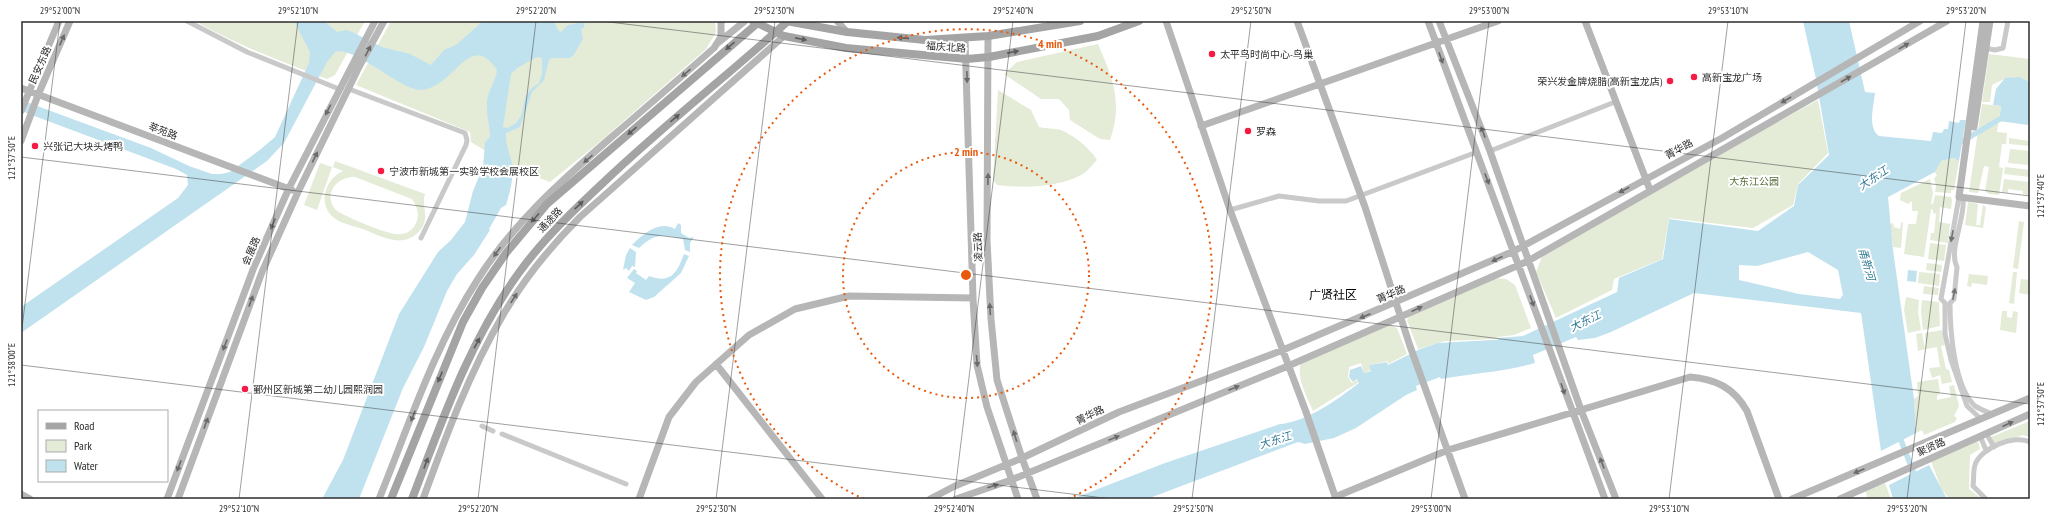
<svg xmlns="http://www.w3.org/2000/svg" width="2051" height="520" viewBox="0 0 2051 520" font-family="'PT Sans Narrow','Noto Sans SC',sans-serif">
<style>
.green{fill:#e4ebd7;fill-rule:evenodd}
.water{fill:#c0e2ee;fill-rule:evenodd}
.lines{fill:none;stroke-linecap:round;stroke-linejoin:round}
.canal{stroke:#c0e2ee;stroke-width:5.5}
.street{stroke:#c9c9c9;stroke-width:5}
.secondary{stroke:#b6b6b6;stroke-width:7}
.primary{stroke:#a4a4a4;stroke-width:8}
.oneway{fill:#5c5c5c}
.oneway2{fill:#6a6a6a}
.oneway3{fill:#737373}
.ticks{fill:none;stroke:#2c2c2c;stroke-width:1;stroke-opacity:0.45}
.ring{fill:none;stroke:#e8590c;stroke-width:2;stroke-dasharray:2 4}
.poi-dot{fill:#f71a44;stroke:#fff;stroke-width:1.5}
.labels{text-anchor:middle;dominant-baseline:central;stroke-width:4;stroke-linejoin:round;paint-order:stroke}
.street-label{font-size:10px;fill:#2c2c2c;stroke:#fff}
.poi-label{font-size:10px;fill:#2c2c2c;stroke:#fff;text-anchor:start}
.park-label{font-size:10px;fill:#556b35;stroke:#fff}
.water-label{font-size:11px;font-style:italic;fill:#327a95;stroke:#fff}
.quarter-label{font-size:12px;fill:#000;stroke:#fff}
.centre{fill:#e8590c;stroke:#fff;stroke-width:2}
.ring-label{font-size:12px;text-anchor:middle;font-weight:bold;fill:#e8590c;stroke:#fff;stroke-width:4;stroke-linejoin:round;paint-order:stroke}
.neatline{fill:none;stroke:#2c2c2c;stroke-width:1.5}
.ticks-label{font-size:10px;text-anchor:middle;fill:#2c2c2c}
</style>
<rect width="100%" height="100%" fill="#fff"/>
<!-- green -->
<path class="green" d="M195,21H365L335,75L327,79C282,62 237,45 195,21Z
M391,21H715L716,32L706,49L602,140L550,182L514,168L471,142L470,132L356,85Z
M1098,44C1113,79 1123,102 1110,140L1100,139L1070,120L1069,110L1059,99H1041L1004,74L1017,62Z
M1989,54L2030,59V82C2016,75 2005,77 1992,85L1990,102H1982Z
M998,90L1031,110L1039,127C1045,129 1055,128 1061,130C1073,135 1091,149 1097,160C1092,165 1087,172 1081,175C1057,188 1023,188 997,185L993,180Z
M1818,100L1828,153L1798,184L1793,205L1753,228L1669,218L1662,259L1614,279L1612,290L1556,318L1536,272L1542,257L1738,143Z
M1982,104L2001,106L1997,132L2007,133L2006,144H2002L1999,167L2003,168L1999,195L1989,194L1985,191L1989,167L1984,166L1978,193L1969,192Z
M2009,138L2030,141V146L2009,144Z
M2010,149L2030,151L2029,165L2008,163Z
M1955,158L1959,161L1954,190H1951V193L1935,192L1936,186L1934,178L1937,176L1935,172L1940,161Z
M335,161L425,194C421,206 430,217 421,229C405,250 382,237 363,229C354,226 344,224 337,220C316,207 324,179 343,171L333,167ZM355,177L412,199C418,207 420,217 415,225C411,232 404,235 396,234C387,234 343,216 336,210C322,195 337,176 355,177Z
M320,163L332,167L317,210L304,205Z
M2005,167L2030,170V177L2004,174Z
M1930,179L1933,193L1931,204H1933L1935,195L1951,197L1952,201L1951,209L1940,207L1939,222L1950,224L1948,243L1930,240L1931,233H1934L1936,214L1933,213V210L1931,209L1924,257L1904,254L1908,224H1916L1918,211H1912V201L1908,204L1900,200L1901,193Z
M2004,179L2029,182L2028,195L2023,194V191L2008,189V193L2002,192Z
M1968,202L1978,204L1976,225H1980L1983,205L1986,207L1983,228L1965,225Z
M2019,221L2024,222L2018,269L2013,268Z
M1903,222L1901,248L1893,247L1890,224L1893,223L1894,227L1900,229L1901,223Z
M1930,243L1946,245L1944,261L1928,259Z
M1927,263L1942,265L1941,272L1926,270Z
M1919,272L1940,274L1939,286L1918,283Z
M2013,272H2017L2014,304L2009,303Z
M1969,274L1988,276L1987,285L1972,283L1971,287L1967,286Z
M1495,278L1506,279L1515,285L1531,328L1514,335L1498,337L1497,339L1445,341L1418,349L1407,320L1410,315Z
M2021,279L2030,280V295L2019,293Z
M1924,286L1939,288L1938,295L1923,294Z
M1906,297L1919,300L1918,312L1921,330L1908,333L1904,310Z
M1922,300L1939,302L1940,326L1923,330L1921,312Z
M2002,311H2007V317L2012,318L2013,311L2018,312L2016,333L2000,330Z
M1385,325H1391L1397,328L1407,354L1388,364V361L1369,365L1371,370L1364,373L1361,363L1349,367L1348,377L1352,383L1357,380L1359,382L1313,411C1307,396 1296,379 1301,362Z
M1942,330L1945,345L1941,346L1946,369L1949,370L1952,382L1942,384L1940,375L1932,378L1929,368L1940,367L1937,347L1926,349L1925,333Z
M1922,333L1925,349L1918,351L1916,334Z
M1938,379L1940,393L1937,396V400L1951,397L1949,386L1954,385L1959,406L1954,416L1957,418L1955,422L1924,435L1922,430L1916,433L1914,399L1918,396L1917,382Z
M2030,421V437L2023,435L1993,445L1991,437Z
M1978,441L1980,449L1970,455L1969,489L1982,499H1949L1941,488L1931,461Z
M1885,483L1891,499H1868L1865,490Z"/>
<!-- water -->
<path class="water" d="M294,21H324L337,32L346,30L352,32L382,47L410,54L431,65L444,50L456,45L483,21H554L558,30L561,32L568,25L578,23L579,21H585L584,27L581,30L583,39L573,56L569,58H552L549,60L544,80L532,92L520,127L506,133C505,144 510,154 512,164C514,178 510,192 506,205L501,208L489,229L490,230L474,255L457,274L447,291L424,347L403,388L359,499H322L343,460L399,314L438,252L451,240L465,222L473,191L483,167L485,142L490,137V134C489,121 484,106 489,93C492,84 496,79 497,70C469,28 455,89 420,90C401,90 353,45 335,52L327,62L284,143L267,161L21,333V307L178,198L188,185L187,175L176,169L21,111V100L151,148L189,166L212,174H221L230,172L261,149L275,137L309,63L310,52ZM537,57L542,58V74L539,83C536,85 533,87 531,89C518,101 530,119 507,128L503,127L511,74L517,68Z
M1803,21H1849L1865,92L1875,93C1874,105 1867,128 1879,136L1931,141L1933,132L1942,133L1944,129H1948L1949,121L1959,123L1960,120H1966L1959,161L1954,158L1941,161L1935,172L1888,197L1893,250L1914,399L1916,433L1881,451L1861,313L1694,293L1611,332L1595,338L1578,340L1576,337L1533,355L1535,363C1504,372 1472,373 1441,379L1440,377L1416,386L1417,390L1406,395L1356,428L1334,438L1305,444L1298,442L1147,499H1072L1165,463L1280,424C1307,422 1338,399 1359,383L1357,379L1353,382L1349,377L1350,370L1361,366L1364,373L1371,371L1369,365L1387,362L1388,365L1420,349L1438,343L1493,340H1498V338L1523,336L1617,292L1619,278L1663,259L1669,219L1758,231L1794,206L1798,185L1829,155L1816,79ZM1808,252L1838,270L1843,295L1840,299L1799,294L1739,280V265L1757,266Z
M2019,77L2030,82V116L2028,125L1999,121L2001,106L1993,105L1996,89L2005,78Z
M678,223L681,225V233L689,238L694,237L690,243V252L685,250L683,239C662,234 655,233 639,248L632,245C643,234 659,220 675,229Z
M630,248L636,252L635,267L632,266L629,271L626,268L623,270L626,255Z
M684,254L689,256L681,273L654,297L646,300L629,292L635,283L627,278L634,269L637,271L636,273L646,280L649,276C671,284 677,273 684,254Z
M1908,270L1917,271L1916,282L1907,281Z
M1929,465L1947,499H1893L1889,485Z"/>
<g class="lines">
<!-- canal -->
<path class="canal" d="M1956,145L2005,116
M1899,435L1916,479"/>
<!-- street -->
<path class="street" d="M187,21L247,52L339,89
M1985,48L1995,50L2003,48L2008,21
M349,89L465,133L467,140L466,145L421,238
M1490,151L1615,102
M1959,197L1941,299L1945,303V334L1951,360L1967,406L1981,419
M1963,198C1966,217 1948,250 1957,267L1954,299L1950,303C1950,330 1954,387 1975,406C1980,409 1987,412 1992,414
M1230,210L1279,196L1319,201H1346L1477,152
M482,426L493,431
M1986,433L1994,447
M502,434L626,484
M1980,436L1986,450
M1986,499L1973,486C1974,480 1973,471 1975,465C1980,448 2015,434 2030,442"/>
<!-- secondary -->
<path class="secondary" d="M837,21L847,32
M1166,21L1230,210L1306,412L1336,499
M1297,21L1365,207L1410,346L1465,499
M1428,21L1605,499
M1439,21L1490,151L1581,410L1616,499
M1585,21L1650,190
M1983,21L1959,197L2030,206
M988,36L987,240L991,319L997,380L1022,458L1037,499
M965,38L973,298L977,365L987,407L1018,499
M719,42L745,21
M21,88L292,190
M21,111L59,21
M1201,126L1498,21
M1974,127L1990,21
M21,141L38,95L70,21
M716,364L822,499
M21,494L30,499
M1335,497L1448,450L1690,377C1716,379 1734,388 1747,411L1779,499
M167,499L254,267L289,188L375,21
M178,499L262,272L298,192L359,67L384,21
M379,499C409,425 434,347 478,279C512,225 559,183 607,141C643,110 679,79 714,48L721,37V21
M423,499C446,436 469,373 503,315C524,279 551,246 580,217L784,36
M639,499L669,417L696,382L749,335L795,309L849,296L973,298
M930,499L955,486L1022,458L1119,412L1283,350L1514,251L1722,138L1920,21
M956,499L1011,480L1288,366L1528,261L1947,21
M1792,499L2030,398
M1840,499L2030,414"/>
<!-- primary -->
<path class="primary" d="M753,21L784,36L846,48L967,59L989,57L1098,36L1139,21
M786,21L847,32L925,40L988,36L1080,21
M391,499L463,322L482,288L506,253L547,204L760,21
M412,499C442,421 469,342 518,274C543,239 574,210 605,181C664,125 728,75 788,21"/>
</g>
<!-- one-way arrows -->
<defs><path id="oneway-solid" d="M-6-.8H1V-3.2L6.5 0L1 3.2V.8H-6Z"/></defs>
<g class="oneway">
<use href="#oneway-solid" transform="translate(903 38) rotate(-176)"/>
<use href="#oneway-solid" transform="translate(801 39) rotate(11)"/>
<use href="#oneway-solid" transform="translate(730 46) rotate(139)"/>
<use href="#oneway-solid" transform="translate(1013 52) rotate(-11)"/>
<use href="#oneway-solid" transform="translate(675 118) rotate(-40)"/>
<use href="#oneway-solid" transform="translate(632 131) rotate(139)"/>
<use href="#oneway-solid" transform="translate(579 205) rotate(-43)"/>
<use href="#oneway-solid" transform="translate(535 218) rotate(132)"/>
<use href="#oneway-solid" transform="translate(477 343) rotate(-61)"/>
<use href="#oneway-solid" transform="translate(440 377) rotate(113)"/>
<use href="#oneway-solid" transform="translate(426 463) rotate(-69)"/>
</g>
<g class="oneway2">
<use href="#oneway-solid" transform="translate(62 40) rotate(-66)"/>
<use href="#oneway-solid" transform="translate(1904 46) rotate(-30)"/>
<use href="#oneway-solid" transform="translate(368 51) rotate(-62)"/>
<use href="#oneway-solid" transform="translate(1441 58) rotate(70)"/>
<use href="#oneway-solid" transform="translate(686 73) rotate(139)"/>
<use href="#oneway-solid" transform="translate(967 77) rotate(89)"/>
<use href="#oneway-solid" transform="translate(1846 79) rotate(-30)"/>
<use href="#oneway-solid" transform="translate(1786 100) rotate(150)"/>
<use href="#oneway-solid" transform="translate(328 110) rotate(116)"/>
<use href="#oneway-solid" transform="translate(1483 132) rotate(-111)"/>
<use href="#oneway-solid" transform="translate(315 157) rotate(-64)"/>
<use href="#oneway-solid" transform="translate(588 159) rotate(139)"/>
<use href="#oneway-solid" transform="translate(988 179) rotate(-89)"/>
<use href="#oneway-solid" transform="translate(1487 179) rotate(69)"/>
<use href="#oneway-solid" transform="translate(1624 190) rotate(152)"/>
<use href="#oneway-solid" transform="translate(273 224) rotate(114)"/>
<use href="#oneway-solid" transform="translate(497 252) rotate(126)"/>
<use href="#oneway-solid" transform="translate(1497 259) rotate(156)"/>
<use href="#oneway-solid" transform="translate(514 298) rotate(-57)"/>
<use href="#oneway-solid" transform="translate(251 301) rotate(-70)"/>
<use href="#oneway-solid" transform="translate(1532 301) rotate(70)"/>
<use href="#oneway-solid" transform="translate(990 309) rotate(-93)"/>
<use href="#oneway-solid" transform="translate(1417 309) rotate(-24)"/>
<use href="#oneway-solid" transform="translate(1365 316) rotate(157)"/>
<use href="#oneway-solid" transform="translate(225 345) rotate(111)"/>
<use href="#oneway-solid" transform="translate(977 361) rotate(85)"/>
<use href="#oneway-solid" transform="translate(1234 388) rotate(-22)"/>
<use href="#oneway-solid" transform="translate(1563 389) rotate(71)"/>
<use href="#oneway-solid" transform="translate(413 416) rotate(112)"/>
<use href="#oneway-solid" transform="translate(206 423) rotate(-70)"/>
<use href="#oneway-solid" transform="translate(2008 424) rotate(-24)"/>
<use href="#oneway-solid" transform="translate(1015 436) rotate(-107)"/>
<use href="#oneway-solid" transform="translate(1114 438) rotate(-22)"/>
<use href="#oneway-solid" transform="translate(1602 463) rotate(-111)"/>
<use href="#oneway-solid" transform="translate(179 466) rotate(111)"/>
<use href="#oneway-solid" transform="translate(1859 471) rotate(157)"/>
<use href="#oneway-solid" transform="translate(993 486) rotate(-18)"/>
</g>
<g class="oneway3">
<use href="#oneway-solid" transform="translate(1952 236) rotate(100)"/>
<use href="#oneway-solid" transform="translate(1954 294) rotate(-79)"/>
</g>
<!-- ticks -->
<path class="ticks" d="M601,21L2030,196M21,157L2030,404M21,336L60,21M21,365L1112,499M239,499L298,21M478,499L536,21M716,499L775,21M954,499L1013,21M1192,499L1251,21M1431,499L1489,21M1669,499L1728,21M1907,499L1966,21"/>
<!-- distance rings -->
<g class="ring">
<circle cx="966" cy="275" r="123"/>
<path d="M864 499A246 246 0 1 1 1068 499"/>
</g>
<!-- markers -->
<g class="poi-dot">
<circle cx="1212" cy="54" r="4"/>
<circle cx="1694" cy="77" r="4"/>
<circle cx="1670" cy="81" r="4"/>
<circle cx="1248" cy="131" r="4"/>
<circle cx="35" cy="146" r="4"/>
<circle cx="381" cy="171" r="4"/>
<circle cx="245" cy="389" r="4"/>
</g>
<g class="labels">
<!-- street labels -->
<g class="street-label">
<text transform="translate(946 47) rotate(4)">福庆北路</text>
<text transform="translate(40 65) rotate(-66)">民安东路</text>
<text transform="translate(163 131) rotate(21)">莘苑路</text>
<text transform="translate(1679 149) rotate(-28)">菁华路</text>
<text transform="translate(550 220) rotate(-47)">通途路</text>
<text transform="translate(978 247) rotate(-92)">凌云路</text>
<text transform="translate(251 251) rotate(-67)">会展路</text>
<text transform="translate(1391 294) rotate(-23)">菁华路</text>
<text transform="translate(1090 415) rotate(-26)">菁华路</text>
<text transform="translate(1931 447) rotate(-24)">聚贤路</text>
</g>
<!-- poi labels -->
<g class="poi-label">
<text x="1220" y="54">太平鸟时尚中心-鸟巢</text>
<text x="1702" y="77">高新宝龙广场</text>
<text x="1662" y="81" text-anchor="end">荣兴发金牌烧腊(高新宝龙店)</text>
<text x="1256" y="131">罗森</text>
<text x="43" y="146">兴张记大块头烤鸭</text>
<text x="389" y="171">宁波市新城第一实验学校会展校区</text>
<text x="253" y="389">鄞州区新城第二幼儿园熙润园</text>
</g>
<!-- park labels -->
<g class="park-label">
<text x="1754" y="181">大东江公园</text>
</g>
<!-- water labels -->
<g class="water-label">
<text transform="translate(1873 178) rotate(-34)">大东江</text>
<text transform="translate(1867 264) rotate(74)">甬新河</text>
<text transform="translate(1585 321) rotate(-26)">大东江</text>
<text transform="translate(1275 440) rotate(-17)">大东江</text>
</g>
<!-- quarter labels -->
<g class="quarter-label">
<text x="1333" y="294">广贤社区</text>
</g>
</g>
<circle cx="966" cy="275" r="6" class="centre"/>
<g class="ring-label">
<text x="1050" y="48">4 min</text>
<text x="966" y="156">2 min</text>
</g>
<!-- border -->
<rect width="2051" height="520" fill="none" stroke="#ffffff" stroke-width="44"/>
<!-- legend -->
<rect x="38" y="410" width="130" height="72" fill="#ffffff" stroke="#ababab"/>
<rect x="46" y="423" width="20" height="6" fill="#a4a4a4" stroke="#ababab"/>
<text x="74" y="430" font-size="12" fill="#2c2c2c">Road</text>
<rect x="46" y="440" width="20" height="12" fill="#e4ebd7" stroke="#ababab"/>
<text x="74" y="450" font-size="12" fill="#2c2c2c">Park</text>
<rect x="46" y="460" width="20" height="12" fill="#c0e2ee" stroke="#ababab"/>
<text x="74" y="470" font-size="12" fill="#2c2c2c">Water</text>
<rect x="22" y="22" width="2007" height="476" class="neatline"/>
<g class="ticks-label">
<text x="60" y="14">29°52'00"N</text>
<text x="298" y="14">29°52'10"N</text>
<text x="536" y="14">29°52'20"N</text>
<text x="774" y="14">29°52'30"N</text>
<text x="1013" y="14">29°52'40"N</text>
<text x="1251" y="14">29°52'50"N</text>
<text x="1489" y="14">29°53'00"N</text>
<text x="1728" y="14">29°53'10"N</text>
<text x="1966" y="14">29°53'20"N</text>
<text transform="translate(11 158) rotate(-90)" y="4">121°37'50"E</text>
<text transform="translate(2040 196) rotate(-90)" y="4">121°37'40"E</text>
<text transform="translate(11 365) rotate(-90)" y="4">121°38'00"E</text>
<text transform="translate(2040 404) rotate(-90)" y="4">121°37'50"E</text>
<text x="239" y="512">29°52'10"N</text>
<text x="478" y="512">29°52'20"N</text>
<text x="716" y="512">29°52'30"N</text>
<text x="954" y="512">29°52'40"N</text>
<text x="1193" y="512">29°52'50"N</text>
<text x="1431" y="512">29°53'00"N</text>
<text x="1669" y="512">29°53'10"N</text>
<text x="1907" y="512">29°53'20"N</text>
</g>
</svg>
